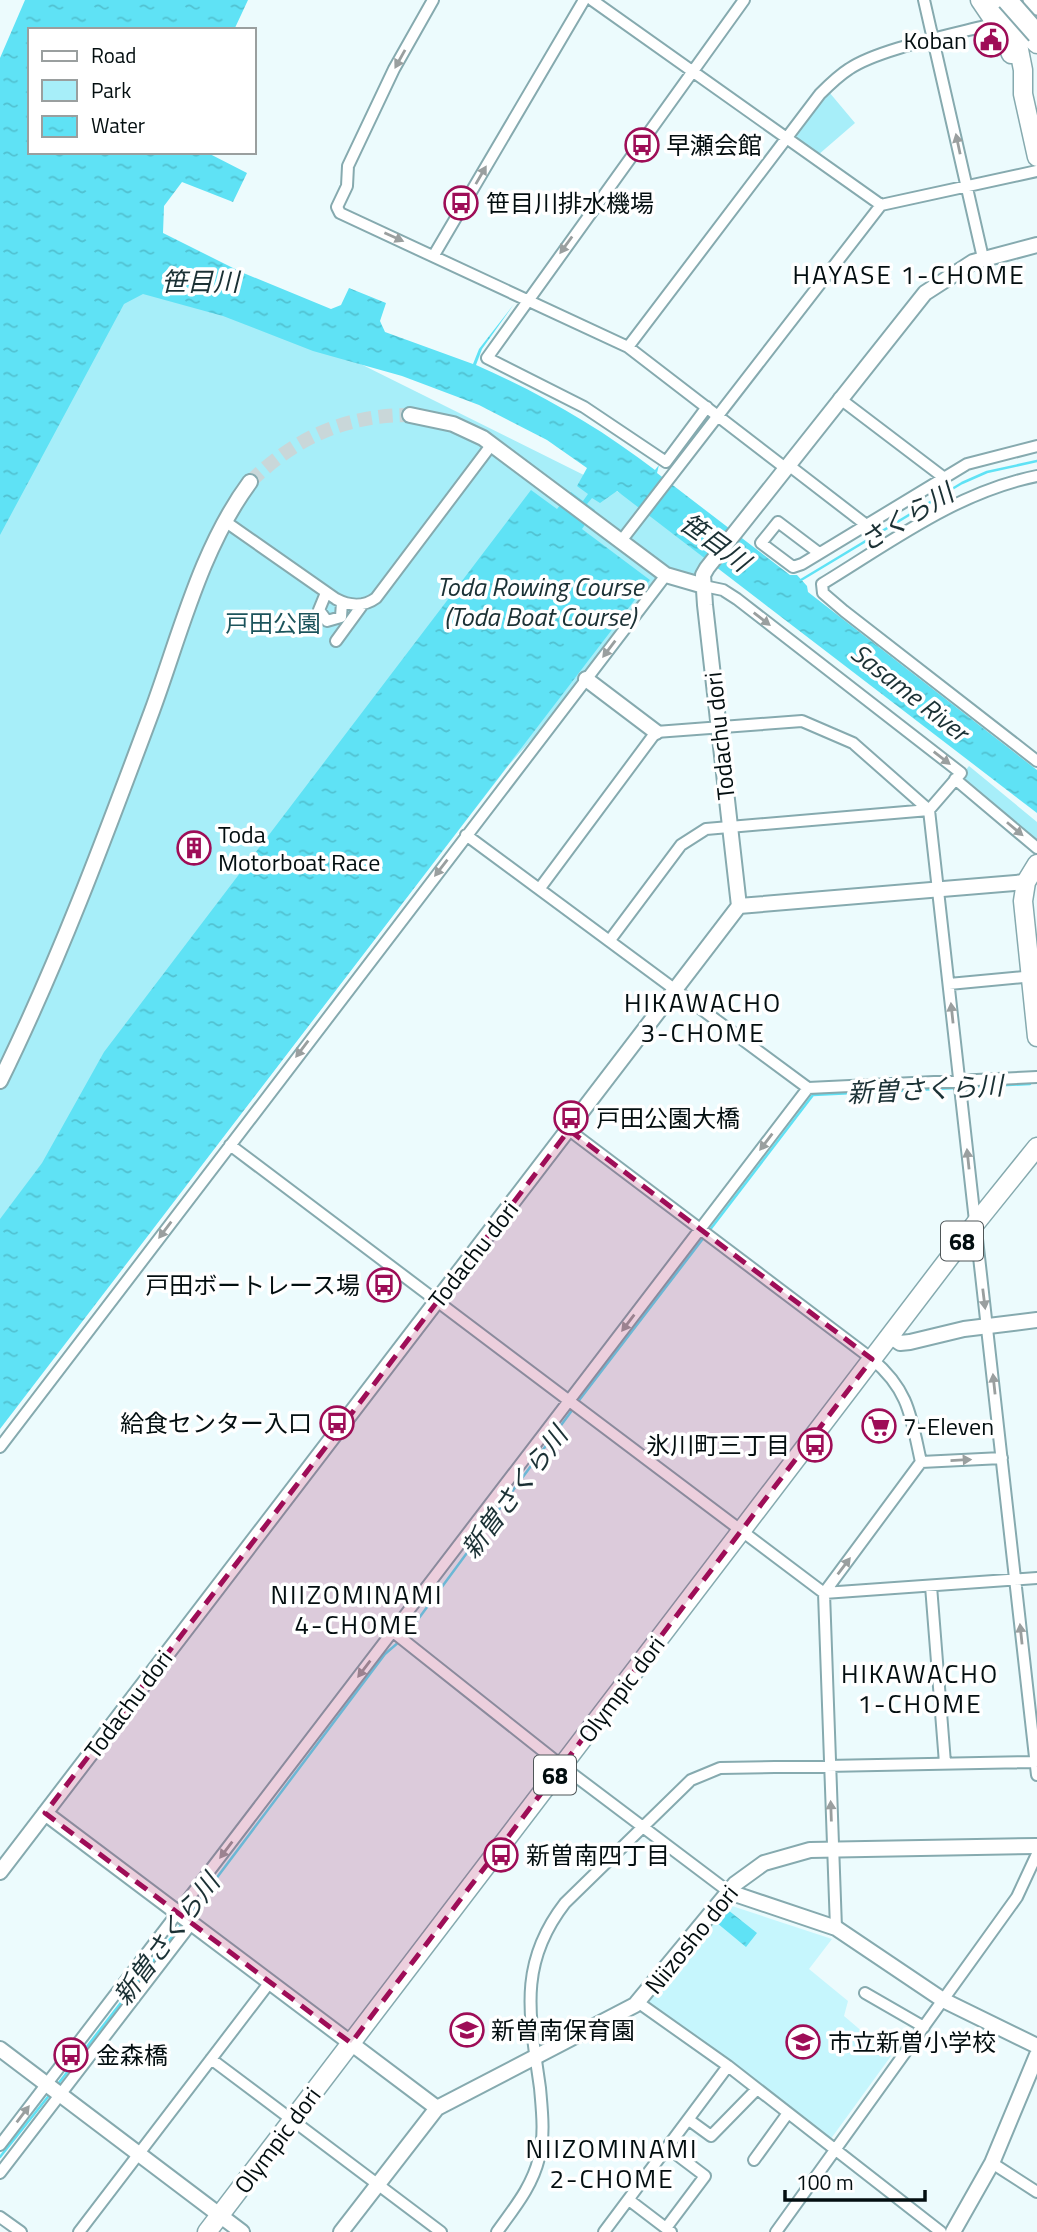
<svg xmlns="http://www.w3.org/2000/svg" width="1037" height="2232" viewBox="0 0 1037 2232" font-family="'Titillium Web','Noto Sans JP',sans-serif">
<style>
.built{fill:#c6f6fd}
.green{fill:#a7eef9}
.water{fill:url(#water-ripples)}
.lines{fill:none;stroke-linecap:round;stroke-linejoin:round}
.stream{stroke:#5fe2f5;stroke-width:2.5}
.tertiary-tunnel{stroke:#c9d7d9;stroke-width:14;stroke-dasharray:14 7;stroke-linecap:butt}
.minor-casing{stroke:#86aaaf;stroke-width:14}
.tertiary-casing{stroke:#86aaaf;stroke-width:18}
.primary-casing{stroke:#86aaaf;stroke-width:21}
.trunk-casing{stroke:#86aaaf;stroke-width:21}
.motorway-casing{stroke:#86aaaf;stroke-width:23}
.minor{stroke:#fff;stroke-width:10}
.tertiary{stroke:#fff;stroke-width:14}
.primary{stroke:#fff;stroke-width:18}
.trunk{stroke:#fff;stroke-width:18}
.motorway{stroke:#fff;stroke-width:19}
.motorway-bridge-casing{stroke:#86aaaf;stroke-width:23;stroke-linecap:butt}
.motorway-bridge{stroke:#fff;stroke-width:19}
.oneway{fill:#9a9f9f}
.marked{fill:#9e0d57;fill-opacity:0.2;stroke:#9e0d57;stroke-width:5;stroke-dasharray:14 9;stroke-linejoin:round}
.labels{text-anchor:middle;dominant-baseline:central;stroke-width:7;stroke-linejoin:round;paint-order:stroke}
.shield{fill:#fff;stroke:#4f5658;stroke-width:2}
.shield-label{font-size:23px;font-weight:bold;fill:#030e10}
.poi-label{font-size:24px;fill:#030e10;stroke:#fff;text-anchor:start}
.park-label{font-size:24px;fill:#1c545c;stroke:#fff}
.street-label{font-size:24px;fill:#030e10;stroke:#fff}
.neighbourhood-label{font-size:26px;letter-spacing:2px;fill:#030e10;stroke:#fff}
.water-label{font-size:26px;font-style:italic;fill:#1b3135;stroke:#fff}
</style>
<defs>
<pattern id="water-ripples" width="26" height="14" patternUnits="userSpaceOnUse" patternTransform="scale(1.75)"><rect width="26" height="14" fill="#5fe2f5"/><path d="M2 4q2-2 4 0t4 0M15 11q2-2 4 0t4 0" fill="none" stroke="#51c1d1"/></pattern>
</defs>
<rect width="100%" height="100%" fill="#ecfbfd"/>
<!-- built -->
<path class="built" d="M729,1905L832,1939L809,1969L848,2001L844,2016L891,2056L830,2140L647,2001Z"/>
<!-- green -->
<path class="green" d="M829,92L855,123L818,155L793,136Z
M79,224L616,491L724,548L704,586L666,576L586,679L508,766L0,1427V360Z
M969,766L1037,822V844L959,779Z"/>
<!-- water -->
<path class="water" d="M25,0H248L234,30H30V152H206L247,173L233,202L182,182L164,206L163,233L241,272L331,309L341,305L349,288L386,303L380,321L385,332L473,364L479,349L514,304L482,349L476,365C540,393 599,427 655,470L659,465L657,473L790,575H797L807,586L808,592L1037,770V813L617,491L600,503L592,498L587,504L595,510L582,529L650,580L0,1429V1219L42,1163L104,1052L531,490L557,509L571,492L583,501L588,494L577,486L587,468L547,440L479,405L402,376L313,351L223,316L143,294L124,304L0,535V58Z
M728,1910L757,1933L746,1947L717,1923Z"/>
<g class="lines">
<!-- stream -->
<path class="stream" d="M801,580L962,483L987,472L1037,461
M964,1087L1030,1084
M709,1231L813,1095L957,1088
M577,1403L705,1236
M405,1637L573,1409
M188,1916L385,1654L400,1641
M58,2084L182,1924
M0,2157L51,2093"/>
<!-- tertiary-tunnel -->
<path class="tertiary-tunnel" d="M250,482C296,437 346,415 410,415"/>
<defs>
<path id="minor" d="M433,0L394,69L348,166L347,186L337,207L340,213L628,347L784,467H791L865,524
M592,0L881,205
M924,0L983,258
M434,255L584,0
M628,347L820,94C829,85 838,76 849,69C880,48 957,34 996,23
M839,398L943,477
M707,407L666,462L584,407L487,358L744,0
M1037,476C957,492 891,542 822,584L823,593L844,611L1037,761
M226,522L336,599C349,606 364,607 376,598L492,444
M621,541L881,205L1037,171
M819,553L778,522L761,543L793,567L802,564L967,464L1037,446
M326,593L319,610L327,621L341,617L342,602
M336,641L363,604
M955,779L1037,848
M466,835L808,1088L1037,1077
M540,888L656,732L802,721L853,743L929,810L1037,1775
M610,940L681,845L706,829L929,810L961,773L737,599L723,590L704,586
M949,984L1034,976
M569,1130L872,1359C909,1390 911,1417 921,1462L824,1593L836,1928
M230,1145L824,1593L1037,1578
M0,1447L666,575
M921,1462L1002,1458
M931,1586L945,1763
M397,1635L562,1766L729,1892
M865,1993L924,2027
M639,2003L728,2066L941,2232
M211,2059L441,2232
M689,2120L711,2136L757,2089
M0,2145L808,1088
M754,2160L788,2113
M992,2163L1037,2192
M0,2173L192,1923
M629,2200L671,2232
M0,2217L21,2232
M666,2228L705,2176L668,2148
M79,2232L270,1982
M497,2232C514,2208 532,2187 539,2158C545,2135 542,2111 540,2088C530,2016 517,1965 565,1903L691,1780L720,1768L1035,1762
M604,2232L728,2066
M776,2232L1017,1897L1037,1854"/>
<path id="tertiary" d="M410,415L453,424L483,438L666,575L704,586
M586,679L656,732
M739,906L1026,882
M0,1081C59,961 105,837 152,711C180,635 201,548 250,482
M890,1336L900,1343L910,1342L964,1329L1037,1320
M45,1813L437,2108
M0,1872L739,906L705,605L703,575L707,568L925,293L973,262L1037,245
M729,1892L836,1928L943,2000L1037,2046
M0,2049L242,2232
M341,2232L437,2108L635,2005L735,1884L764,1863L810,1850L1037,1846
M953,2232L992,2163L1037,2055"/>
<path id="primary" d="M980,0L1003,34L1011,54
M1012,14L1023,70V94L1037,157
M1037,864L1026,882L1023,901L1037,1037
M207,2232L975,1224L1037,1147"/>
<path id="trunk" d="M991,0L1037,44"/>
<path id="motorway" d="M1033,0L1037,5"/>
</defs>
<!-- minor casing -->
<use href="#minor" class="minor-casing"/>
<!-- tertiary casing -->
<use href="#tertiary" class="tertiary-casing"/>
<!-- primary casing -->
<use href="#primary" class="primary-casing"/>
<!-- trunk casing -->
<use href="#trunk" class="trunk-casing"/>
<!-- motorway casing -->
<use href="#motorway" class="motorway-casing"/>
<!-- minor -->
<use href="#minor" class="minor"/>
<!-- tertiary -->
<use href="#tertiary" class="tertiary"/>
<!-- primary -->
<use href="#primary" class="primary"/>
<!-- trunk -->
<use href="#trunk" class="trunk"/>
<!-- motorway -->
<use href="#motorway" class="motorway"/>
<defs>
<path id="motorway-bridge" d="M1007,0L1037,34"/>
</defs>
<!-- motorway-bridge casing -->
<use href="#motorway-bridge" class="motorway-bridge-casing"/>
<!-- motorway-bridge -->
<use href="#motorway-bridge" class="motorway-bridge"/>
</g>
<!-- one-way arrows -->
<defs><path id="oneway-solid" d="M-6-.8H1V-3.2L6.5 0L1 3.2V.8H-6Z" transform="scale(1.75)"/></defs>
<g class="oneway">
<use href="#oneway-solid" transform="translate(400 59) rotate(119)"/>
<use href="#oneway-solid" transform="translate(958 144) rotate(-102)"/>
<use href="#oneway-solid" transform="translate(481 175) rotate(-60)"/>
<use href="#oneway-solid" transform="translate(394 237) rotate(24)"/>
<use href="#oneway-solid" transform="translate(566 245) rotate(126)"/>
<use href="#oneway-solid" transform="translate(762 619) rotate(38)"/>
<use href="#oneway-solid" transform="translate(609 649) rotate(127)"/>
<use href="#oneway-solid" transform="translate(942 758) rotate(38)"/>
<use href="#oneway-solid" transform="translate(1015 829) rotate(40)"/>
<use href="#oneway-solid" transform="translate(441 868) rotate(128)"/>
<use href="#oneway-solid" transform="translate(952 1013) rotate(-96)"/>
<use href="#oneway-solid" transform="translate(302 1049) rotate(127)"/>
<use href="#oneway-solid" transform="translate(766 1142) rotate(127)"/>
<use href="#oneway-solid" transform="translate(968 1159) rotate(-96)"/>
<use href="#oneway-solid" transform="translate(165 1230) rotate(127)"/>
<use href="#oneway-solid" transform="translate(984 1299) rotate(83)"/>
<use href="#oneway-solid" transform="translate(628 1323) rotate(127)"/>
<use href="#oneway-solid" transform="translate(994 1384) rotate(-96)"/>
<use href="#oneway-solid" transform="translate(961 1460) rotate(-3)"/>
<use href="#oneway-solid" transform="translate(844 1566) rotate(-53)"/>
<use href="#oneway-solid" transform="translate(1021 1634) rotate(-96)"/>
<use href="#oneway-solid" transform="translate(364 1669) rotate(127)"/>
<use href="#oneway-solid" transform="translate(831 1811) rotate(-92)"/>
<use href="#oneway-solid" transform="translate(226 1850) rotate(127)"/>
<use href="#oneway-solid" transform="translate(23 2114) rotate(-53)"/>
</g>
<!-- marked area -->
<path class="marked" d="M569,1130L872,1359L351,2043L45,1813Z"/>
<!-- icons -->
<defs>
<symbol id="civic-ring" viewBox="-11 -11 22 22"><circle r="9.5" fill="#fff" stroke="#9e0d57" stroke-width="1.5"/><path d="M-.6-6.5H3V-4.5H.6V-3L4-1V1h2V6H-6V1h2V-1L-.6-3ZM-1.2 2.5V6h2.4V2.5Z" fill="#9e0d57"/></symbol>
<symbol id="bus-ring" viewBox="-11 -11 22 22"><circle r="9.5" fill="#fff" stroke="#9e0d57" stroke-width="1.5"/><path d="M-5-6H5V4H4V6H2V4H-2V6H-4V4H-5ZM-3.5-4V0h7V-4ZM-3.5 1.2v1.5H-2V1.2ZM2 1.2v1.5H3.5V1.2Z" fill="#9e0d57"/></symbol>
<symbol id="building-ring" viewBox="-11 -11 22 22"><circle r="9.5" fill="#fff" stroke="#9e0d57" stroke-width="1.5"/><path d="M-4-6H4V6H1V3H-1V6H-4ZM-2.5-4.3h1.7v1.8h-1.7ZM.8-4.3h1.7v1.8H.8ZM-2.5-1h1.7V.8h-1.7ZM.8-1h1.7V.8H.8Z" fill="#9e0d57"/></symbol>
<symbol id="supermarket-ring" viewBox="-11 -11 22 22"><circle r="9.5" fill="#fff" stroke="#9e0d57" stroke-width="1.5"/><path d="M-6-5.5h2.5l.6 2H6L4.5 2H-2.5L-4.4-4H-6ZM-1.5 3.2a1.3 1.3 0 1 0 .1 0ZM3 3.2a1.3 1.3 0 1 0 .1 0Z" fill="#9e0d57"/></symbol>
<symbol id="school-ring" viewBox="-11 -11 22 22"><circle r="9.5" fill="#fff" stroke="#9e0d57" stroke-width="1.5"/><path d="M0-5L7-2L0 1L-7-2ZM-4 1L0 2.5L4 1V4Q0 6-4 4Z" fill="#9e0d57"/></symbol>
</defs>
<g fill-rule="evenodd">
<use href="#civic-ring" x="972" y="21" width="38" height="38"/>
<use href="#bus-ring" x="623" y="126" width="38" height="38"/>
<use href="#bus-ring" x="442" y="184" width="38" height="38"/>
<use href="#building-ring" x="175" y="829" width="38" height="38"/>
<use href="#bus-ring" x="552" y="1099" width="38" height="38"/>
<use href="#bus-ring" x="365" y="1266" width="38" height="38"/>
<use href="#bus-ring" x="318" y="1404" width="38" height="38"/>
<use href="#supermarket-ring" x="860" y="1407" width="38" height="38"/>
<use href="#bus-ring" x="796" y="1426" width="38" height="38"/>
<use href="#bus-ring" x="482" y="1836" width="38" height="38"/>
<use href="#school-ring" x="448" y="2011" width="38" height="38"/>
<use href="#school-ring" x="784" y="2023" width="38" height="38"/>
<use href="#bus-ring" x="52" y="2036" width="38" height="38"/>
</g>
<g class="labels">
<!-- shield labels -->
<g class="shield">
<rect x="941" y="1221.5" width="42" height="39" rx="5"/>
<rect x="534" y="1755.5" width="42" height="39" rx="5"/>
</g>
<g class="shield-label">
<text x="962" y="1241">68</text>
<text x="555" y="1775">68</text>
</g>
<!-- poi labels -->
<g class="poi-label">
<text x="967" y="40" text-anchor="end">Koban</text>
<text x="666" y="145">早瀬会館</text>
<text x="486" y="203">笹目川排水機場</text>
<text x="218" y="834">Toda<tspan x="218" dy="28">Motorboat Race</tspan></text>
<text x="596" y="1118">戸田公園大橋</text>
<text x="360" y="1285" text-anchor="end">戸田ボートレース場</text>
<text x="312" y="1423" text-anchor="end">給食センター入口</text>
<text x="903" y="1426">7-Eleven</text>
<text x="790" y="1445" text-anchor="end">氷川町三丁目</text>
<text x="526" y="1855">新曽南四丁目</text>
<text x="491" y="2030">新曽南保育園</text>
<text x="828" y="2042">市立新曽小学校</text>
<text x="96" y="2055">金森橋</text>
</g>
<!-- park labels -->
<g class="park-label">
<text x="273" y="623">戸田公園</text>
</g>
<!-- street labels -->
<g class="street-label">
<text transform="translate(719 736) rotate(-96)">Todachu dori</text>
<text transform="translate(473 1254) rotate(-52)">Todachu dori</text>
<text transform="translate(621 1689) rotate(-53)">Olympic dori</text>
<text transform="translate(128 1704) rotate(-53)">Todachu dori</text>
<text transform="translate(691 1939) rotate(-51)">Niizosho dori</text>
<text transform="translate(277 2140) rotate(-53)">Olympic dori</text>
</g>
<!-- neighbourhood labels -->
<g class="neighbourhood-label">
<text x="909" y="274">HAYASE 1-CHOME</text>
<text x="703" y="1002">HIKAWACHO<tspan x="703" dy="30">3-CHOME</tspan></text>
<text x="357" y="1594">NIIZOMINAMI<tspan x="357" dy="30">4-CHOME</tspan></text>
<text x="920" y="1673">HIKAWACHO<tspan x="920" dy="30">1-CHOME</tspan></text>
<text x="612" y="2148">NIIZOMINAMI<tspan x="612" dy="30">2-CHOME</tspan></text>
</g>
<!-- water labels -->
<g class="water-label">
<text x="200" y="281">笹目川</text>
<text transform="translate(906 517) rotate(-31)">さくら川</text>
<text transform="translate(715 542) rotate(36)">笹目川</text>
<text x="540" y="586">Toda Rowing Course<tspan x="540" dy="30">(Toda Boat Course)</tspan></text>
<text transform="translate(910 692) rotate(38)">Sasame River</text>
<text transform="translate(925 1089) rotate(-3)">新曽さくら川</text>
<text transform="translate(514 1492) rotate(-53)">新曽さくら川</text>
<text transform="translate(166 1939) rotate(-53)">新曽さくら川</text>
</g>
</g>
<!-- legend -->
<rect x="28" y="28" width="228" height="126" fill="#ffffff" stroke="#9a9f9f" stroke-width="2"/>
<rect x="42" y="51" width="35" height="10" fill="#ffffff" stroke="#9a9f9f" stroke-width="2"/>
<text x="91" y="63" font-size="21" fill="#030e10">Road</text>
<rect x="42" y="80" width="35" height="21" fill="#a7eef9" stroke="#9a9f9f" stroke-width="2"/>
<text x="91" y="98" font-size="21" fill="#030e10">Park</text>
<rect x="42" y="116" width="35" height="21" fill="url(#water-ripples)" stroke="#9a9f9f" stroke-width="2"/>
<text x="91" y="133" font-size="21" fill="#030e10">Water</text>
<!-- scale -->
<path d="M785 2190v10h140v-10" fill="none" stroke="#030e10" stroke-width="3.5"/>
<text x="796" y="2190" font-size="21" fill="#030e10" stroke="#ffffff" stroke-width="5" paint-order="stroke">100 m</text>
</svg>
